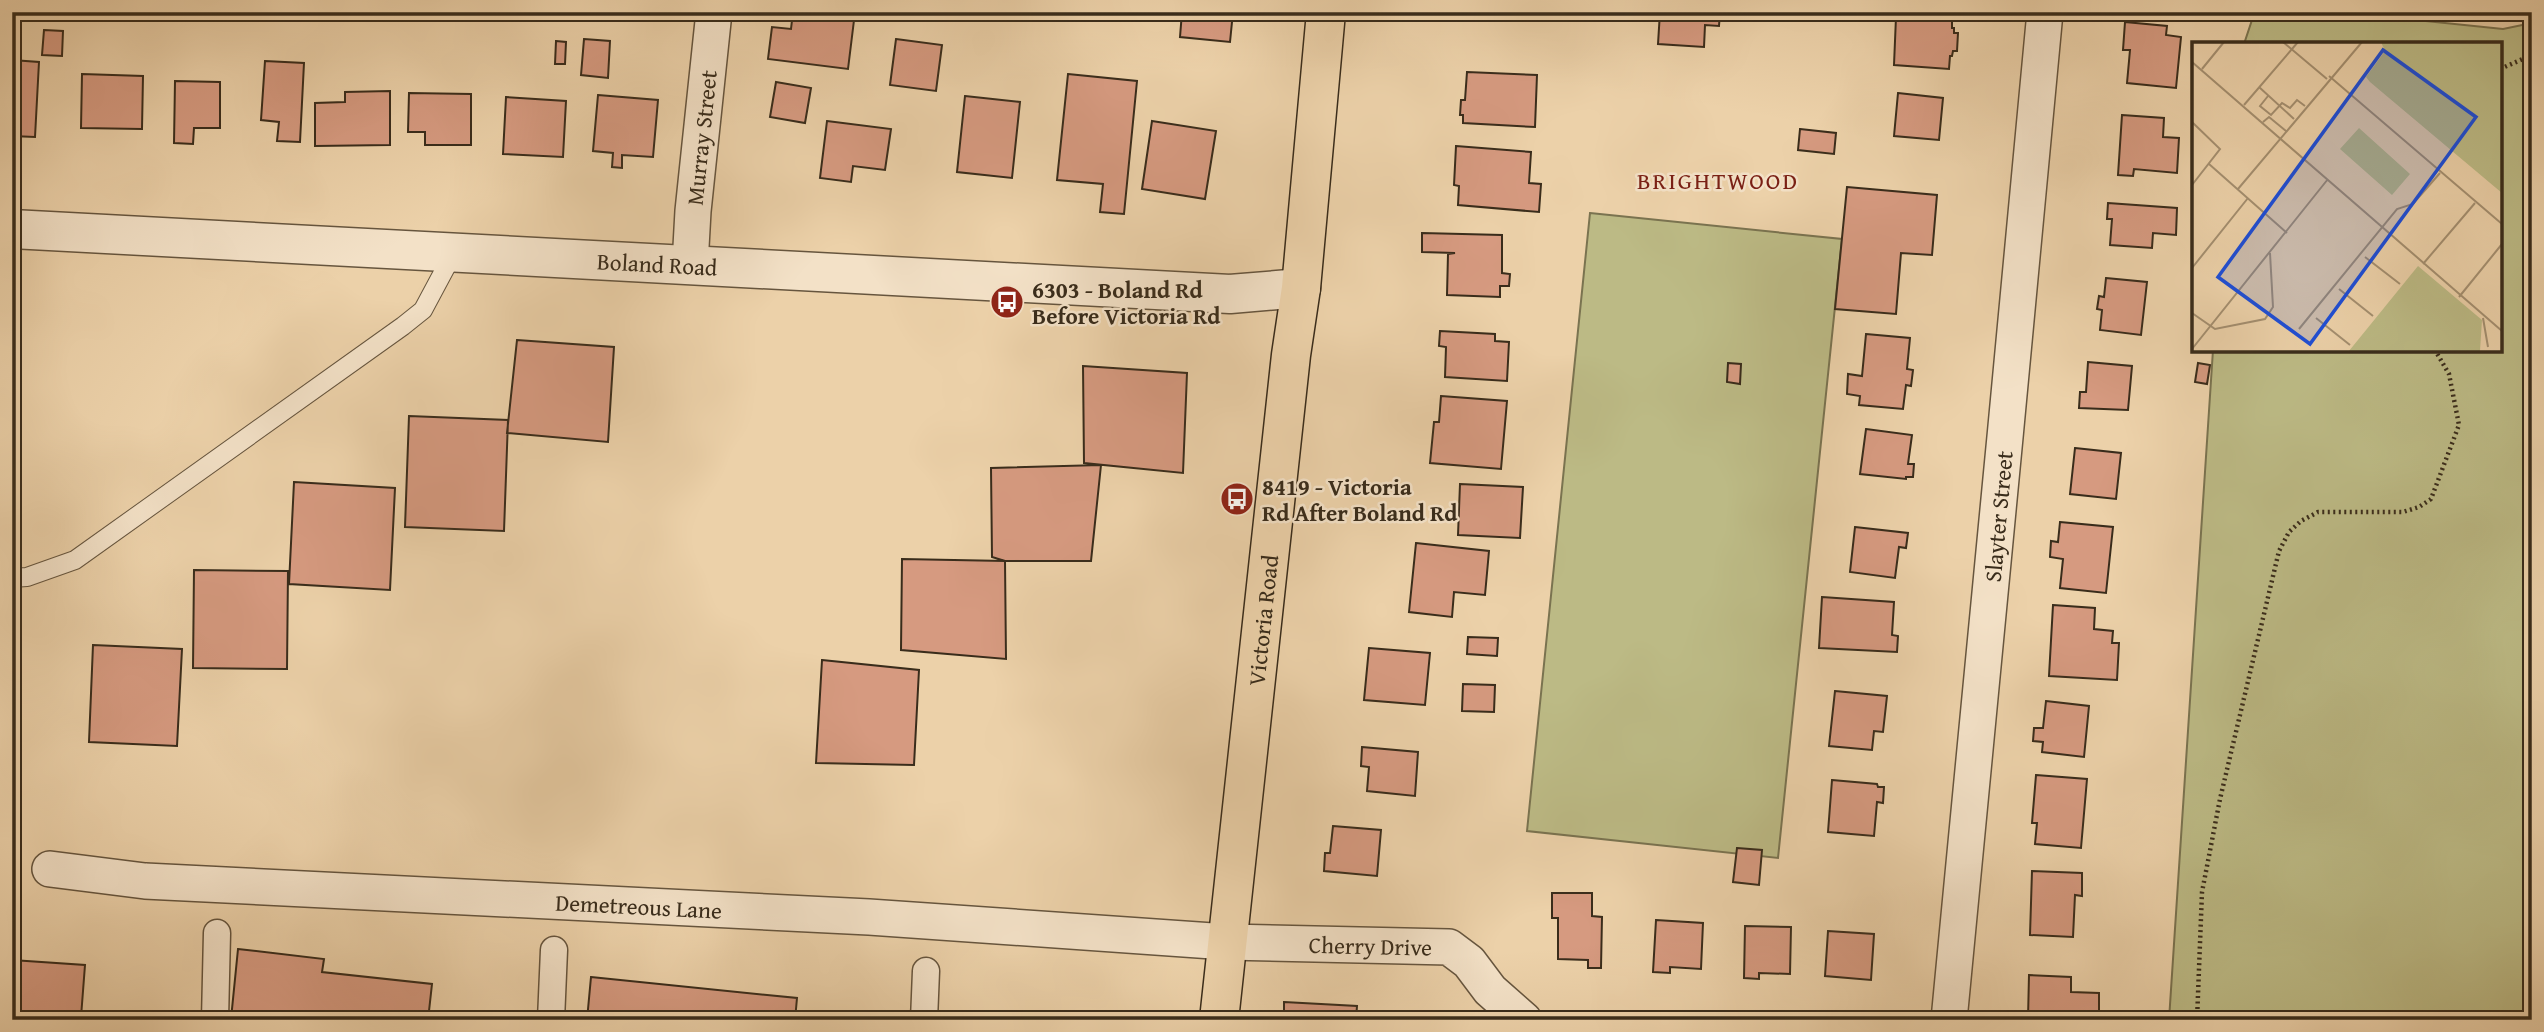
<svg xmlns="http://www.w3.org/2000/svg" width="2544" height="1032" viewBox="0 0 2544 1032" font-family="'Gentium Book Plus',serif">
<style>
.green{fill:#bcba85;stroke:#7a7350;stroke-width:2}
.building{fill:#d69a80;stroke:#392c1b;stroke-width:2}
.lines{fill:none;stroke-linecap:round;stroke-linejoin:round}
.service-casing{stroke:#66553e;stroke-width:20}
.pedestrian-casing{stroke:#66553e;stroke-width:29}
.minor-casing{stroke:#66553e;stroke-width:38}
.tertiary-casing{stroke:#66553e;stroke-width:41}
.primary-casing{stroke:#392c1b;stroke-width:41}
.path{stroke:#392c1b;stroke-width:4.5;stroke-dasharray:2 3.5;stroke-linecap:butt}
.service{stroke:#f3e1c7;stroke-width:18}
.pedestrian{stroke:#f3e1c7;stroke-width:26}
.minor{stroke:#f3e1c7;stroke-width:35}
.tertiary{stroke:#f3e1c7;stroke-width:38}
.primary{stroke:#ecd1a9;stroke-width:38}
.labels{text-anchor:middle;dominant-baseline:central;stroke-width:5;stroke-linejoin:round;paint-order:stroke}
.street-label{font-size:23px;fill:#392c1b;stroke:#f3e1c7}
.poi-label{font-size:23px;font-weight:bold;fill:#392c1b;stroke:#f3e1c7;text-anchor:start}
.neighbourhood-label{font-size:24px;letter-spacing:2px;fill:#7a1f14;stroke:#f3e1c7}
.inset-road{fill:none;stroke:#a48f70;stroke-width:2}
.view{fill:#1d4ed8;fill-opacity:0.15;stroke:#1d4ed8;stroke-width:3.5}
.inset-edge{fill:none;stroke:#392c1b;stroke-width:3.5}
</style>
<rect width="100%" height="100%" fill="#ecd1a9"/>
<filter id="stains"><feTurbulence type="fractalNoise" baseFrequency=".00286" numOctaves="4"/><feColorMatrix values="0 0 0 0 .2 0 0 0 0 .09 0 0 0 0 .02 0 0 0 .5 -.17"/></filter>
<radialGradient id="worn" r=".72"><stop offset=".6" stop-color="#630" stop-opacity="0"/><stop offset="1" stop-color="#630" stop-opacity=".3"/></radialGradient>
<!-- green -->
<path class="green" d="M2252,20H2416L2503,29L2532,23V1020H2169L2213,350H2500V44H2244Z
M1590,213L1842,239L1778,858L1527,831Z"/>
<!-- building -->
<path class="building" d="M793,12H855L848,69L768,59L772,27L791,29Z
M1182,12H1233L1230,42L1180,37Z
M1660,12H1720L1719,26L1705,25L1704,47L1658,44Z
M1893,12H1935V15L1952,16V28H1954V33H1958L1957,51H1953L1952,56H1950L1949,69L1894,65L1896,17H1892Z
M2125,22L2167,26L2166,35L2181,37L2176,88L2127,83L2130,50H2123Z
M44,30L63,31L62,56L42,55Z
M584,39L610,41L608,78L581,75Z
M896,39L942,45L936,91L890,85Z
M556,41L566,42L565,64H555Z
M12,60L39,62L35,137L12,136Z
M265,61L304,63L300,142L277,141L279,122L261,120Z
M1467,72L1537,75L1535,127L1463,123V115H1460L1461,100H1465Z
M82,74L143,76L142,129L81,128Z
M1068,74L1137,81L1124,214L1100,212L1103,184L1057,180Z
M175,81L220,82V128H194L193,144L174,143Z
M776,82L811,88L805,123L770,117Z
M390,91V145L315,146V103L345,102V92Z
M409,93L471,94V145H425V132H408Z
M1898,93L1943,98L1939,140L1894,136Z
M598,95L658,100L653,157L622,155V168L612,167L613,153L593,151Z
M965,96L1020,102L1012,178L957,172Z
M506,97L566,101L563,157L503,154Z
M2122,115L2164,118L2163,137L2179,138L2177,173L2134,169L2133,176L2118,175Z
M827,121L891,129L885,170L853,166L851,182L820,178Z
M1152,121L1216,131L1205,199L1142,189Z
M1800,129L1836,133L1834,154L1798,150Z
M1456,146L1531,152L1529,183L1541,184L1539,212L1458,205L1459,186L1454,185Z
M1847,187L1937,195L1932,255L1901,253L1896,314L1835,309Z
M2108,203L2177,208L2176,235L2153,233L2152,248L2110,245L2112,219H2107Z
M1422,233L1502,235V273L1510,274L1509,286H1500V297L1447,295L1448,254L1455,253L1422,252Z
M2106,278L2147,282L2141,335L2100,330L2102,310L2097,309L2099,296L2104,297Z
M1440,331L1495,334V341L1509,342L1507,381L1445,377L1446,347L1439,346Z
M1866,334L1910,338L1907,369L1913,370L1911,386L1906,385L1903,409L1859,405L1860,396L1847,394L1848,374L1862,376Z
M517,340L614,347L608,442L507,433Z
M2088,362L2132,366L2128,410L2079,408L2080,392H2086Z
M1728,363L1741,364L1740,384L1727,382Z
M2198,363L2210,365L2207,384L2195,382Z
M1083,366L1187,373L1183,473L1084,463Z
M1441,396L1507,401L1501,469L1430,463L1434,422H1439Z
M409,416L508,420L504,531L405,527Z
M1866,429L1912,435L1908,464H1914L1913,477H1906V479L1860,474Z
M2075,448L2121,453L2116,499L2070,494Z
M1101,465L1091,561H1005L992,557L991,468Z
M294,482L395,488L390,590L289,584Z
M1460,484L1523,487L1520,538L1458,535Z
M2060,522L2113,527L2106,593L2060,588L2063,559L2050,557L2051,541L2058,542Z
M1855,527L1908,533L1906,548L1899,547L1895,578L1850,572Z
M1416,543L1489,551L1485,595L1454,592L1452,617L1409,612Z
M902,559L1005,561L1006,659L901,650Z
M194,570L288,571L287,669L193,668Z
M1822,597L1894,602L1892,635L1898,636L1897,652L1819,648Z
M2053,605L2095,608L2094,629L2113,631L2112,643H2119L2117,680L2049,676Z
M1468,637L1498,638L1497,656L1467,654Z
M93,645L182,649L177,746L89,742Z
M1369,648L1430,653L1425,705L1364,700Z
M822,660L919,670L914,765L816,763Z
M1463,684L1495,685L1494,712L1462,711Z
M1835,691L1887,696L1883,732L1874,731L1872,750L1829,746Z
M2046,701L2089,706L2084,757L2042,752L2043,742L2033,741L2034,728H2043Z
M1362,747L1418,752L1415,796L1367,791L1369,767L1361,766Z
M2036,775L2087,779L2081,848L2035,844L2037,823H2032Z
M1832,780L1877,784L1878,787H1884L1883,803L1877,802L1874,836L1828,832Z
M1333,826L1381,830L1377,876L1324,871L1325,853H1330Z
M1737,848L1762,850L1759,885L1733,882Z
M2032,871L2082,873V896L2075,895L2073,937L2030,935Z
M1552,893H1592V916L1602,917L1601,968H1588V960L1558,959V918H1552Z
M1656,920L1703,923L1701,969L1670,967V973L1653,972Z
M1745,926L1791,927L1790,974L1759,973V979L1744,978Z
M1828,931L1874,934L1871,980L1825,976Z
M238,949L324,959L322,972L432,984L428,1020L231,1019Z
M12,960L85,965L81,1017L12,1012Z
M2029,975L2071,977V992L2099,993V1020L2028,1019Z
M591,977L797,998L795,1020H587Z
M1284,1002L1357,1006L1356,1020H1288V1018H1284Z"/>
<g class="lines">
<defs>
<path id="service" d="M12,578L27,577L75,560L403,326L423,310L454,252"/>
<path id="pedestrian" d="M215,1020L217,933
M551,1020L554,950
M924,1020L926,971"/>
<g id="minor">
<path id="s1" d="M690,265L693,211L714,12"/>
<path id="s2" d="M50,869L145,881L869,917L1227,942L1449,947L1469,962L1490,990L1524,1020"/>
<path id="s3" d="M1949,1020C1984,684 2012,348 2045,12"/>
</g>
<g id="tertiary">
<path id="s4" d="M12,229L1230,294L1301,288"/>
</g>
<g id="primary">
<path id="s5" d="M1219,1020L1291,355L1301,288L1326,12"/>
</g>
</defs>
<!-- service casing -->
<use href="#service" class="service-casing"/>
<!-- pedestrian casing -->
<use href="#pedestrian" class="pedestrian-casing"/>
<!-- minor casing -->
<use href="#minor" class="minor-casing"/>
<!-- tertiary casing -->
<use href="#tertiary" class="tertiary-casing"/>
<!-- primary casing -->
<use href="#primary" class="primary-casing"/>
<!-- path -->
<path class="path" d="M2500,69L2532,55
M2197,1020L2202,892L2220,799L2279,551L2289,532L2301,521L2318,512H2403L2419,507L2431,499L2459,425L2449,374L2435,350"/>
<!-- service -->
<use href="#service" class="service"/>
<!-- pedestrian -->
<use href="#pedestrian" class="pedestrian"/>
<!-- minor -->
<use href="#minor" class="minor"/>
<!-- tertiary -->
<use href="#tertiary" class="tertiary"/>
<!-- primary -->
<use href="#primary" class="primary"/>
</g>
<!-- icons -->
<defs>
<symbol id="bus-disc" viewBox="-11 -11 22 22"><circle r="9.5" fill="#8f2418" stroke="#f3e1c7"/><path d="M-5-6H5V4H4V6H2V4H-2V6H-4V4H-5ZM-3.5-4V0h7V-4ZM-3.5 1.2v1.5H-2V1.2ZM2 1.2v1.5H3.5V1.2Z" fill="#fff"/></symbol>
</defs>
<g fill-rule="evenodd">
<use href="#bus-disc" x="988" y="283" width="38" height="38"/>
<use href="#bus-disc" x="1218" y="480" width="38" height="38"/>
</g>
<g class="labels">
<!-- street labels -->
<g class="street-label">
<text stroke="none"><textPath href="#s1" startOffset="128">Murray Street</textPath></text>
<text stroke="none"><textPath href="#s4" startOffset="646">Boland Road</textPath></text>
<text stroke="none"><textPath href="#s3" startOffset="506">Slayter Street</textPath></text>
<text stroke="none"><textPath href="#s5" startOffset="402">Victoria Road</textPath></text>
<text stroke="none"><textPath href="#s2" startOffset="590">Demetreous Lane</textPath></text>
<text stroke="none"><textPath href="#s2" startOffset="1323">Cherry Drive</textPath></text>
</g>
<!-- poi labels -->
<g class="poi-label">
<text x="1032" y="289">6303 - Boland Rd<tspan x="1032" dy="26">Before Victoria Rd</tspan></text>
<text x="1262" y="486">8419 - Victoria<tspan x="1262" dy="26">Rd After Boland Rd</tspan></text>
</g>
<!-- neighbourhood labels -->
<g class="neighbourhood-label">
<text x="1718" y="180">BRIGHTWOOD</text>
</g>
</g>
<!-- overview -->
<g transform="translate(2192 42)">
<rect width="310" height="310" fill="#ecd1a9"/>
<path d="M189,0H310V151L178,40L174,35L193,9ZM167,86L218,132L200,153L148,107ZM226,224L290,278L288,309H157Z" fill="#bcba85"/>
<path class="inset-road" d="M91,0L135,37M0,20L310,289M10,27L32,0M137,34L310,182M67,45L102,77M76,54L68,64L79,73L90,61L98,66L105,58L113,64M52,63L106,0M0,80L28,107L0,143M71,80L77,75L94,89M17,122L95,191M46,147L170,0M173,215L208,242M231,222L283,161M0,226L56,156M147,247L181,274M267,255L310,202M0,271L23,287L73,277L81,265L78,211M124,276L158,303M291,276L296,305M107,287L205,167L221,162L248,131M0,307L136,137"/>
<path class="view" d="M191,8L284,75L118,302L26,235Z"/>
<rect width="310" height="310" class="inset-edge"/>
</g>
<!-- margin -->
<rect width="2544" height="1032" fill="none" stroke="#ecd1a9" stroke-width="42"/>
<rect x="14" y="14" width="2516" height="1004" fill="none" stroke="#392c1b" stroke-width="3.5"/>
<rect x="21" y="21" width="2502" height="990" fill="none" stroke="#392c1b" stroke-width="2"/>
<rect width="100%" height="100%" filter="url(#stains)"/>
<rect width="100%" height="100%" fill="url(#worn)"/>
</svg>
